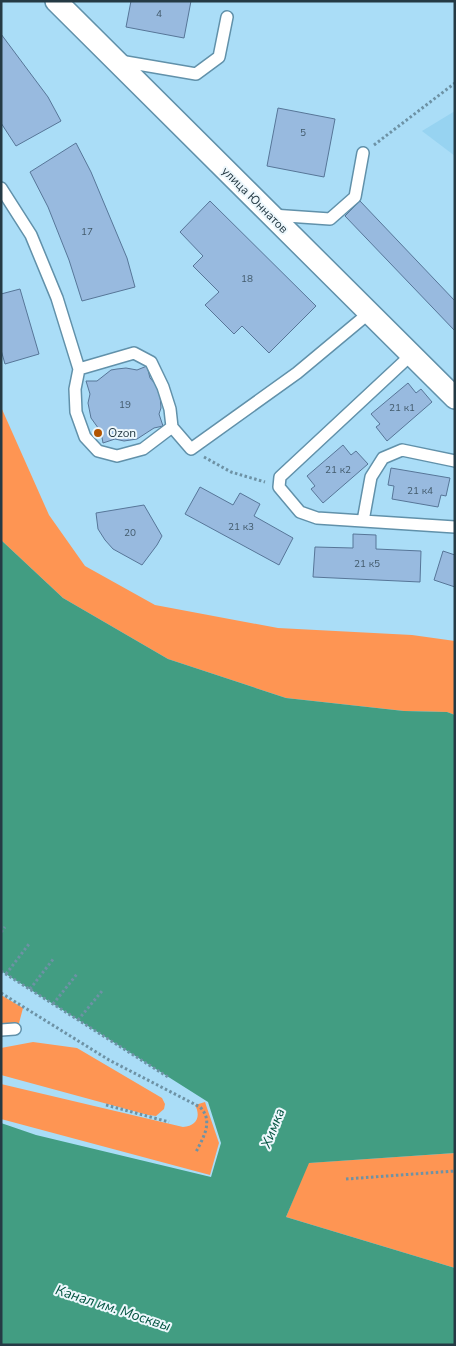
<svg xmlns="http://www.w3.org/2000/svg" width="456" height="1346" viewBox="0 0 456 1346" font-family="'Nunito Sans',sans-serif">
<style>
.built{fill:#97d3f1}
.green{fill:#fe9553}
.water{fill:#429d82}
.building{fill:#98badf;stroke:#577698}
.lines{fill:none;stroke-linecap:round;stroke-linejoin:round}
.lane-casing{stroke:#6191aa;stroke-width:14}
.street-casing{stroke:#6191aa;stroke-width:24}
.path{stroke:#6d92a5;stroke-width:3;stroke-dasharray:2.5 2.5;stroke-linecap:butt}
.lane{stroke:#fff;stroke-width:11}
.street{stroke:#fff;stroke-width:21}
.poi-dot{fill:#b25400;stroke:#edf7fc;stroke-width:2}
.labels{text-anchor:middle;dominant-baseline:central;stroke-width:4;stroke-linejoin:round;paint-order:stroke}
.number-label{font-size:10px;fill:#425a6b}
.street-label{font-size:12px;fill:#253a44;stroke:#edf7fc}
.poi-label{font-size:12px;fill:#253a44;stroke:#edf7fc;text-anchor:start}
.water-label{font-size:14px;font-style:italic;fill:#045441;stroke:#edf7fc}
</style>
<rect width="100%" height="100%" fill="#aaddf7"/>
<!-- built -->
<path class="built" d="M455,111V156L422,131Z"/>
<!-- green -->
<path class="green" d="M1,407L49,515L85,566L155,605L278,628L412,635L455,641V715L447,712L404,711L286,698L168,659L63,598L1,540Z
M1,995L23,1008L18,1027L1,1029Z
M33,1042L77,1048L162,1098L165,1104L164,1109L156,1116L148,1115L1,1075V1048Z
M1,1084L183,1127C197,1126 201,1116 195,1105L205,1102L219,1143L210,1175L1,1119Z
M455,1153V1268L286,1217L308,1163Z"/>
<!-- water -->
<path class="water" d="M1,540L63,598L168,659L286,698L404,711L447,712L455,715V1153L309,1163L286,1217L455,1268V1345H1V1123L36,1135L211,1177L221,1143L208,1102L1,971Z"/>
<!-- building -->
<path class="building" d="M131,1H191L184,38L126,27Z
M1,34L48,97L61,121L16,146L1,123Z
M278,108L335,119L324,177L267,166Z
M76,143L91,172L127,258L135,287L82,301L69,260L48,207L30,172Z
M210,201L316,306L269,353L242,326L234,334L205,305L219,292L193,266L203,256L180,232Z
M360,201L455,301V331L345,216Z
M20,289L39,354L5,364L1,350V294Z
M147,366L150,378L158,387L160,394L161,408L159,414L163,426L154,428L137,439L124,441L115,439L103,443L101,432L91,418L88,403L90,394L86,381H97L111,370L117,369L126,368L137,370Z
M408,383L416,393L421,389L432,402L387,441L376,427L380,424L371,414Z
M343,445L351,455L356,451L368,464L323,503L311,489L315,486L307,476Z
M391,468L450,478L446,496L441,495L438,507L392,499L394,486L388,485Z
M200,487L233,505L240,493L260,504L254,516L293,538L279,565L185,514Z
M144,505L162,536L157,545L142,565L113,549L105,540L98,529L96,513Z
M353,534L376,535V549L421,551L420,582L313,577L315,547L353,548Z
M443,551L455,555V587L434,580Z"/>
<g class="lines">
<defs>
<path id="lane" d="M120,61L196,74L219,57L227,17
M1,188L31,235L57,298L79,369
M272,215L330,219L355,197L363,153
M411,355L280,477L279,487L300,512L317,518L455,527
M172,427L170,409L163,387L151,362L134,353L79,369L75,389L76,412L85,437L98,451L117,456L143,449L172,427L191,449L297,373L369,313
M363,521L371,477L383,458L402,450L455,461
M1,1030L15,1029"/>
<path id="street" d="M56,1L455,398"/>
</defs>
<!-- lane casing -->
<use href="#lane" class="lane-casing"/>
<!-- street casing -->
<use href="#street" class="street-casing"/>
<!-- path -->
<path class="path" d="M374,145L455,83
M204,457L231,472L265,482
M1,932L5,927
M1,971L168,1077
M6,974L29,944
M30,989L54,958
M1,993L109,1060L200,1107C214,1121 203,1138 196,1152
M53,1004L77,974
M78,1020L102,991
M106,1105L169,1122
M346,1179L455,1171"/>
<!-- lane -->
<use href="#lane" class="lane"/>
<!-- street -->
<use href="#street" class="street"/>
</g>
<!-- markers -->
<circle class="poi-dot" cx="98" cy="433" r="5"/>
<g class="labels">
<!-- number labels -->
<g class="number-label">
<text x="159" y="14">4</text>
<text x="303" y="133">5</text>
<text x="87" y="232">17</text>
<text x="247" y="279">18</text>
<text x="125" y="405">19</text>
<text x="402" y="408">21 к1</text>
<text x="338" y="470">21 к2</text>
<text x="420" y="491">21 к4</text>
<text x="241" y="527">21 к3</text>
<text x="130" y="533">20</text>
<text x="367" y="564">21 к5</text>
</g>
<!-- street labels -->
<g class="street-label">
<text transform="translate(255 200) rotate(45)">улица Юннатов</text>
</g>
<!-- poi labels -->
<g class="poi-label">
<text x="108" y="433">Ozon</text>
</g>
<!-- water labels -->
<g class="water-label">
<text transform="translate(273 1128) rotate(-68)">Химка</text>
<text transform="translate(113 1308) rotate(18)">Канал им. Москвы</text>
</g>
</g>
<!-- border -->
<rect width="456" height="1346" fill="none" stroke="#253a44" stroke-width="5"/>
</svg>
